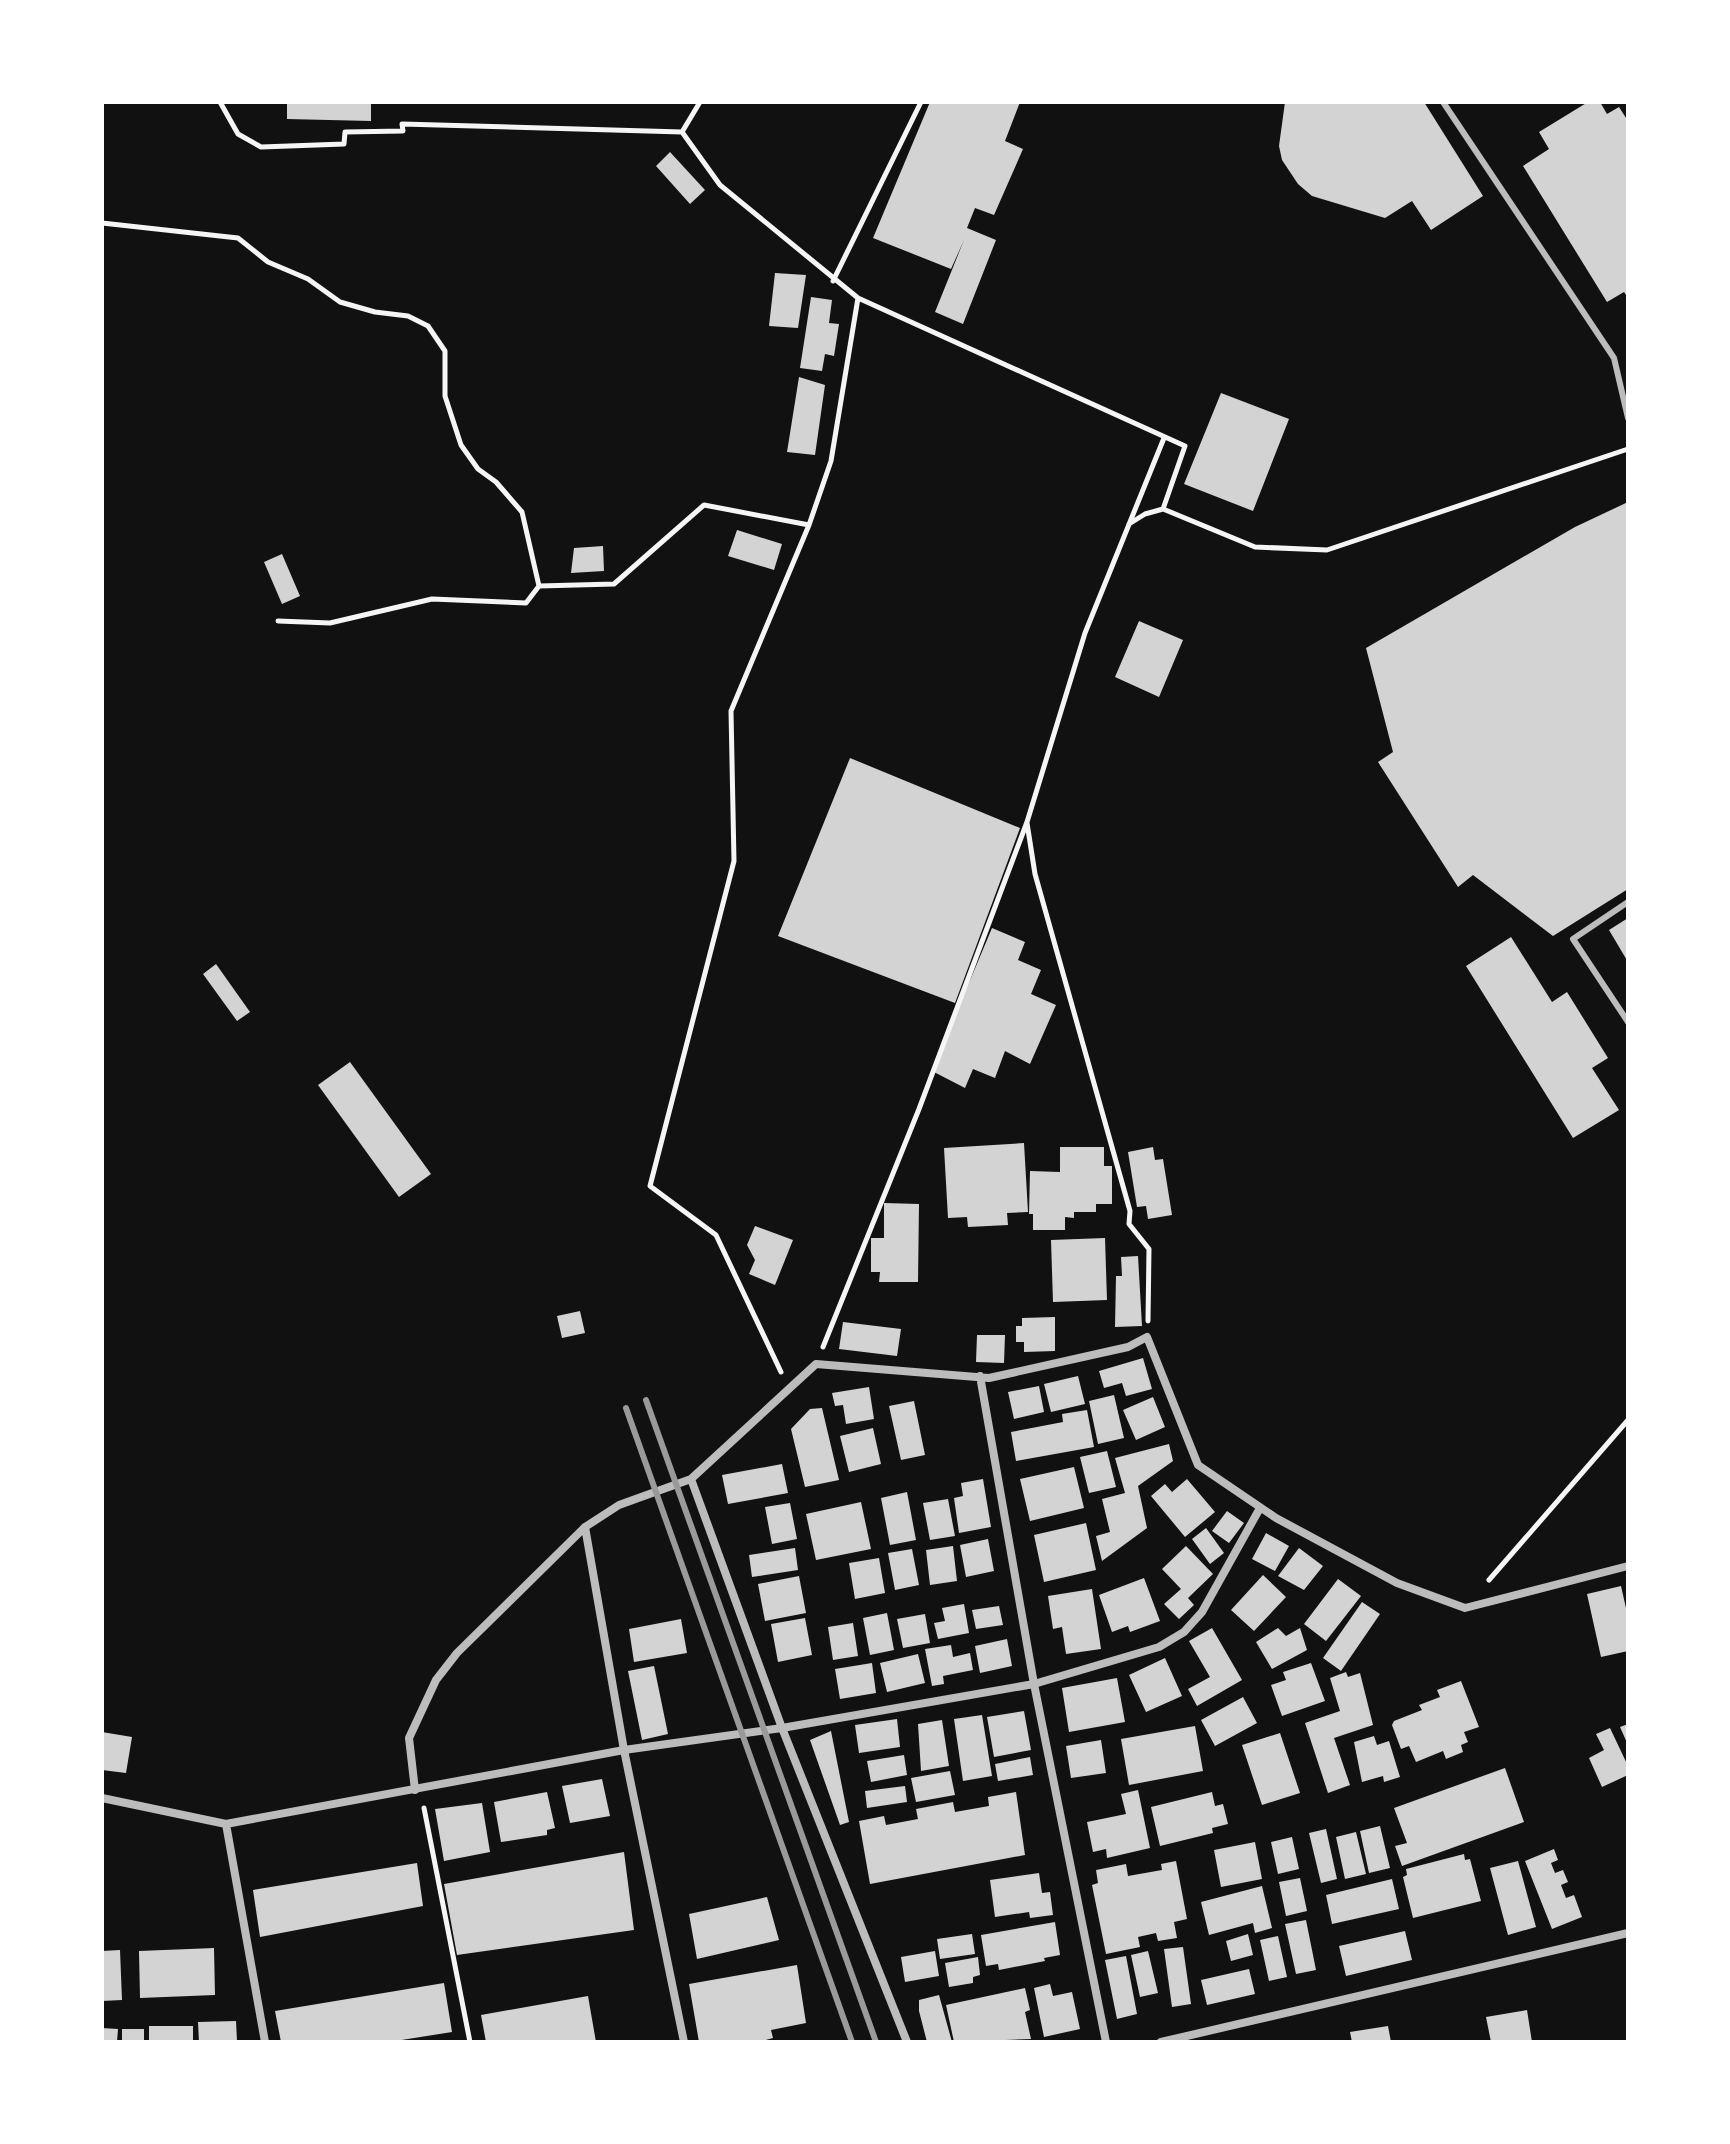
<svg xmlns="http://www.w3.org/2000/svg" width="1730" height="2144" viewBox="0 0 1730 2144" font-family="Arial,sans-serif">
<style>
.building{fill:#d3d3d3}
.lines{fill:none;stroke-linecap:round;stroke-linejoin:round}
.path{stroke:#f5f5f5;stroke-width:5}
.service{stroke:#bcbcbc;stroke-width:6}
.minor{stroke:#bcbcbc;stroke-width:8}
.rail{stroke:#9a9a9a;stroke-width:6}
</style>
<rect width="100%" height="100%" fill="#111"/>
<!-- building -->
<path class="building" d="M287,102H371V121L287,119Z
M930,102H1020L1005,141L1023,149L994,215L975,208L967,228L996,240L963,324L935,312L964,240L951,269L873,238Z
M1285,102H1424L1483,196L1431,230L1412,201L1385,218L1312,196L1298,184L1282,160L1279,146Z
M1588,102H1600L1607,114L1619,107L1628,121V298L1624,292L1607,302L1523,166L1549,149L1539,132Z
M670,152L705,190L690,204L656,166Z
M775,273L806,275L798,328L769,326Z
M811,297L832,300L829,323L839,324L834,356L825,354L822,371L800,368Z
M799,377L825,385L815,455L787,452Z
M1221,393L1289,419L1253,511L1184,484Z
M1628,502V889L1553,936L1473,875L1458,887L1378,762L1393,752L1366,648L1575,527Z
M737,530L782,544L774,570L728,556Z
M603,546L604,571L571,573L574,548Z
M282,554L300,596L282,604L264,562Z
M1139,621L1183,640L1159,697L1115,677Z
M850,758L1020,828L955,1003L778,936Z
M1628,918V962L1609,930Z
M992,928L1025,942L1018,960L1041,970L1031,994L1056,1005L1030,1064L1005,1051L995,1078L973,1069L965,1088L932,1071Z
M1511,937L1552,1002L1567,992L1608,1058L1592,1068L1619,1110L1573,1138L1466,966Z
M216,964L250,1012L237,1021L203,974Z
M350,1062L431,1174L399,1197L318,1085Z
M1024,1143L1028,1212L1007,1213L1008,1225L968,1227L967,1217L948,1218L944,1148Z
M1060,1147H1104V1166H1112V1204H1096V1212H1074V1218L1065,1217V1230H1033V1214H1029L1030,1171L1060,1172Z
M1153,1147L1155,1160L1163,1159L1172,1215L1148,1219L1146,1206L1137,1207L1128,1152Z
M884,1203L919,1204L918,1282H879L880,1272H871V1238H884Z
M755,1226L793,1240L775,1285L749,1274L755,1260L747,1245Z
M1105,1238L1107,1300L1053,1302L1051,1240Z
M1138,1256L1142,1326L1115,1327L1116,1276H1122L1121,1257Z
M580,1311L585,1333L562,1338L557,1316Z
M1055,1317V1351L1024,1352V1342H1016V1326H1022V1318Z
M843,1322L901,1329L897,1356L839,1349Z
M977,1335H1005L1004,1363L976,1362Z
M1143,1358L1152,1389L1126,1396L1122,1383L1104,1388L1099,1371Z
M1078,1376L1085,1404L1051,1412L1044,1384Z
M1039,1386L1044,1412L1014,1419L1008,1392Z
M869,1387L874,1419L846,1424L843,1405L835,1406L832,1393Z
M1114,1395L1124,1438L1098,1444L1089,1401Z
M1153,1397L1165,1427L1136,1440L1123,1410Z
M914,1401L925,1455L901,1460L889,1406Z
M822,1408L839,1480L805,1487L791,1429L810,1409Z
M1087,1410L1094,1447L1016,1461L1011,1432L1063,1422L1062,1414Z
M873,1428L881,1464L849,1472L840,1436Z
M1169,1444L1173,1461L1138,1486L1147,1528L1102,1561L1096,1536L1110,1532L1102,1499L1125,1493L1115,1458Z
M1107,1451L1116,1487L1089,1493L1080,1457Z
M782,1464L788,1493L728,1504L722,1475Z
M1074,1467L1084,1508L1030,1521L1020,1479Z
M983,1479L991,1527L959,1533L954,1498L963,1496L961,1483Z
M1187,1479L1215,1512L1185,1537L1151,1496L1165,1484L1172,1492Z
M907,1492L916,1540L890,1545L881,1498Z
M948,1499L955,1536L930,1540L923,1503Z
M861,1502L871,1549L816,1560L806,1514Z
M790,1503L797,1539L772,1544L765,1507Z
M1227,1511L1244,1523L1229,1543L1212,1531Z
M1086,1523L1096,1570L1044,1582L1034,1535Z
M1206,1528L1224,1553L1210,1564L1192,1539Z
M1266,1533L1289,1546L1275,1571L1252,1559Z
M988,1539L994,1571L966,1577L960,1545Z
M953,1546L957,1581L930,1585L926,1550Z
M1186,1546L1213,1574L1188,1598L1194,1605L1179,1619L1164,1604L1181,1589L1162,1569Z
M795,1548L798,1570L752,1577L749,1555Z
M1299,1548L1323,1566L1304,1590L1278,1576Z
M912,1549L919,1585L895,1590L888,1553Z
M879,1558L885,1593L855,1599L849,1563Z
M1263,1575L1286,1597L1254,1631L1231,1610Z
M799,1576L806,1613L765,1621L758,1584Z
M1144,1578L1160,1621L1130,1632L1128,1626L1112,1632L1099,1595Z
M1338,1579L1361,1596L1326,1641L1304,1624Z
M1621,1586L1628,1617V1651L1601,1657L1587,1594Z
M1092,1589L1101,1649L1066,1654L1062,1627L1053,1629L1048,1596Z
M1362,1602L1380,1614L1341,1671L1323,1658Z
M964,1604L969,1633L938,1639L934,1623L945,1621L942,1608Z
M999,1606L1003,1625L976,1629L972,1610Z
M887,1613L894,1650L870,1655L863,1618Z
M925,1614L930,1643L903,1648L897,1619Z
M805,1618L812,1655L778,1662L771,1624Z
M681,1619L687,1653L634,1662L629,1629Z
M853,1623L858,1656L833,1660L828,1627Z
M1212,1628L1242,1680L1197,1706L1188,1689L1210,1677L1189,1641Z
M1278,1628L1286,1636L1300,1628L1307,1650L1272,1669L1256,1642Z
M1007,1639L1012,1666L980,1673L975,1646Z
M951,1645L953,1657L970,1653L973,1670L943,1676L944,1684L932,1686L925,1649Z
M918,1654L925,1683L887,1692L880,1663Z
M1165,1658L1182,1696L1146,1712L1129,1675Z
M872,1663L876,1693L840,1699L835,1669Z
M1311,1663L1325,1701L1282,1716L1271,1685L1286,1680L1283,1672Z
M654,1666L668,1734L642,1740L628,1671Z
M1346,1672L1348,1677L1360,1673L1373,1725L1334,1738L1350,1785L1328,1793L1305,1723L1340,1711L1330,1678Z
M1117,1678L1125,1722L1069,1732L1062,1688Z
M1461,1681L1479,1727L1464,1732L1468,1742L1461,1745L1463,1752L1446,1759L1443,1751L1416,1762L1409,1746L1401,1749L1392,1725L1394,1721L1422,1710L1419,1705L1440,1697L1437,1690Z
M1243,1697L1257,1723L1215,1746L1201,1720Z
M1024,1711L1031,1750L994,1757L987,1717Z
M982,1715L992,1776L963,1781L954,1719Z
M897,1719L900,1747L859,1753L855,1725Z
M942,1720L949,1766L921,1771L918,1724Z
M1628,1724V1745L1620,1727Z
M1195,1726L1203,1771L1129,1785L1121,1739Z
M1610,1728L1628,1766V1775L1602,1787L1589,1758L1604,1750L1596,1734Z
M831,1731L849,1822L840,1825L810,1740Z
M102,1732L132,1737L126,1773L102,1770Z
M1280,1733L1300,1793L1262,1805L1242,1745Z
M1374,1736L1377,1745L1389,1741L1400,1777L1384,1782L1383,1776L1362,1782L1354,1742Z
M1101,1740L1106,1773L1071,1778L1066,1746Z
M904,1755L907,1775L871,1782L867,1761Z
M1030,1757L1033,1775L998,1781L995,1764Z
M1505,1768L1524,1822L1402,1866L1395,1846L1407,1843L1394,1808Z
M950,1771L955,1795L916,1802L911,1778Z
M602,1779L610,1816L570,1823L562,1786Z
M905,1786L907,1802L867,1808L865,1791Z
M1138,1790L1150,1848L1107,1858L1106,1849L1093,1852L1087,1822L1126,1814L1121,1794Z
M547,1792L555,1828L547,1830V1835L501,1842L494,1802Z
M1016,1792L1025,1855L870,1884L859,1821L884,1816L886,1825L918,1819L916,1809L953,1802L955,1812L989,1806L988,1797Z
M1212,1792L1215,1806L1223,1804L1228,1824L1212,1828L1213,1833L1160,1846L1151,1807Z
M482,1803L490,1852L444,1861L435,1809Z
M1380,1826L1390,1868L1369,1873L1360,1831Z
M1326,1829L1337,1879L1321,1883L1309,1833Z
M1356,1832L1366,1874L1345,1879L1336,1837Z
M1292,1837L1299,1869L1278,1874L1271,1842Z
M1255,1842L1262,1879L1221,1887L1214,1850Z
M1554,1849L1558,1860L1551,1863L1555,1873L1563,1870L1568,1882L1561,1885L1566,1898L1574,1895L1582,1917L1552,1929L1525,1861Z
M624,1852L634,1930L457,1955L444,1884Z
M1464,1854L1465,1860L1470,1859L1481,1901L1413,1918L1403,1877L1407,1875L1406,1869Z
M1176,1861L1187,1919L1174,1922L1177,1938L1158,1941L1156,1933L1138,1937L1140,1947L1106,1954L1092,1885L1098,1883L1096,1870L1126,1864L1128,1876L1162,1870L1161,1864Z
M1518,1861L1536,1927L1508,1935L1490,1868Z
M417,1863L423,1906L260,1937L253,1890Z
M1039,1873L1042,1893L1050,1892L1053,1915L1030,1918L1029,1912L995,1917L990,1880Z
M1300,1878L1307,1911L1286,1916L1279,1882Z
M1392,1879L1399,1909L1332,1924L1326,1895Z
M1262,1886L1272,1928L1255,1933L1253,1923L1209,1935L1201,1902Z
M767,1897L779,1940L697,1959L689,1914Z
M1306,1920L1316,1970L1296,1974L1285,1924Z
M1055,1922L1060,1955L1044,1958L1045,1961L999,1970L998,1964L986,1966L981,1935Z
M1405,1931L1412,1960L1346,1976L1339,1946Z
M972,1934L975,1954L940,1959L937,1939Z
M1248,1934L1253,1955L1231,1961L1226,1941Z
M1278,1936L1287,1977L1269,1981L1260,1940Z
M1183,1947L1191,2004L1172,2007L1164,1949Z
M214,1948L215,1995L140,1998L139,1951Z
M120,1950L122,2000L102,2001V1951Z
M935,1951L939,1976L905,1982L901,1957Z
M1148,1951L1158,1993L1140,1997L1131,1955Z
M1126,1956L1137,2014L1117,2019L1105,1960Z
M978,1957L980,1975L973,1977V1983L949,1987L945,1963Z
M797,1965L806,2023L771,2030L773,2038L758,2042H699L689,1984Z
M1249,1969L1255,1994L1207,2005L1201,1980Z
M444,1983L452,2032L389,2042H281L275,2011Z
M1050,1984L1053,1996L1072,1992L1080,2029L1044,2037L1034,1988Z
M1025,1988L1030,2010L1025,2012L1031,2039L954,2042L946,2005Z
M939,1995L952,2042H927L919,2011V2000Z
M588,1996L596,2042H486L481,2015Z
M1527,2010L1532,2042H1491L1486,2017Z
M236,2021L237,2041L199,2042L198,2022Z
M149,2026H193V2042H149Z
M1388,2026L1391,2042H1352L1350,2032Z
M102,2028L118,2029L117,2042H102Z
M122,2029H144V2042H122Z"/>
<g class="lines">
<!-- path -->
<path class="path" d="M220,102L238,134L261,147L344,144L345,132L403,131L402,124L682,132L700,102
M682,132L720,185L858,298L1185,446L1163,509
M102,223L238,238L268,262L308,279L340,302L375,312L408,316L428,326L445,351V396L461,445L478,469L496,482L522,512L539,586
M833,281L921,102
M1129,524L1145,514L1163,509L1255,547L1327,550L1628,449
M278,621L330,623L432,599L526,603L539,586L614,584L704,505L809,525
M1027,823L1035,874L1130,1211L1129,1224L1149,1249L1148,1321
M823,1347L919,1109L1027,822L1085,633L1164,438
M781,1372L716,1235L650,1186L734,861L731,711L809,525L831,461L858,298
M1489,1580L1628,1420
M424,1808L470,2042"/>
<!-- service -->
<path class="service" d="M1443,102L1614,358L1628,418
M1628,902L1573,939L1628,1022"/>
<!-- minor -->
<path class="minor" d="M980,1376L1034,1684L1106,2042
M691,1479L782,1728L907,2042
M585,1527L624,1750L684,2042
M415,1790L409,1738L436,1680L457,1653L585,1527L619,1505L691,1479L816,1364L989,1378L1128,1347L1147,1337L1198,1465L1276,1518L1397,1583L1465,1608L1628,1566
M102,1798L226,1824L624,1750L782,1728L1034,1684L1159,1647L1184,1632L1202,1612L1260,1508
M226,1824L265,2042
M1161,2042L1628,1933"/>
<!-- rail -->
<path class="rail" d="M646,1400L876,2042
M626,1408L852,2042"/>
</g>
<!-- border -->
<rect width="1730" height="2144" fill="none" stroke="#ffffff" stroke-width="208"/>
</svg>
